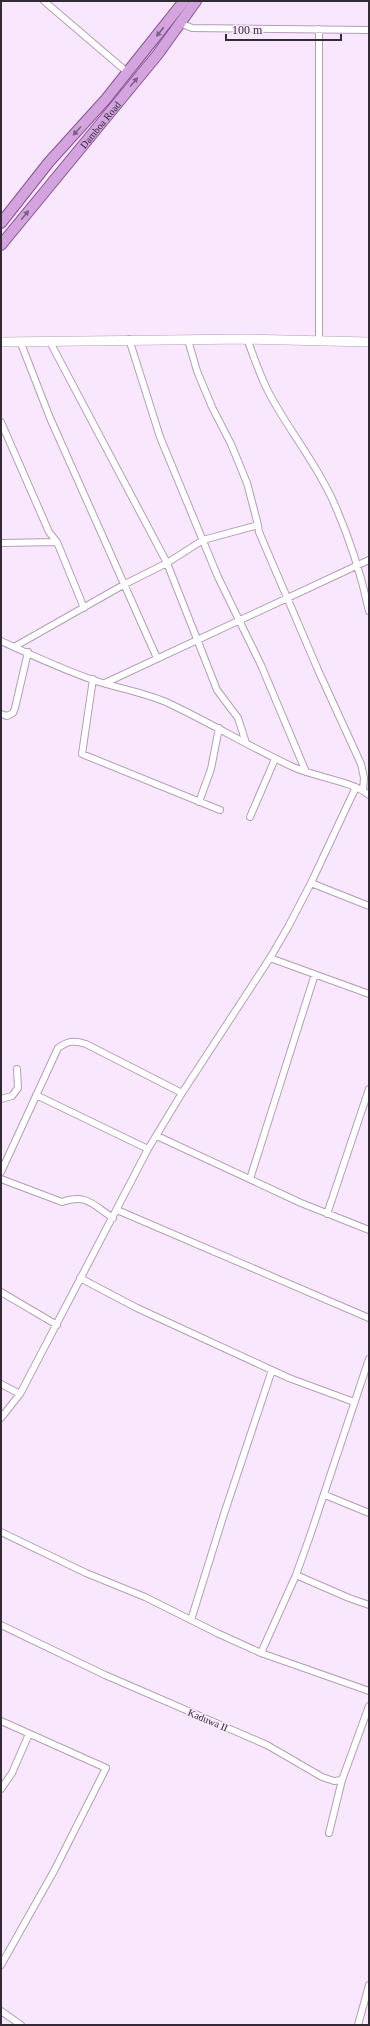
<svg xmlns="http://www.w3.org/2000/svg" width="370" height="2026" viewBox="0 0 370 2026" font-family="'Times New Roman',serif">
<style>
.lines{fill:none;stroke-linecap:round;stroke-linejoin:round}
.street-casing{stroke:#b39eb8;stroke-width:8}
.secondary-casing{stroke:#b39eb8;stroke-width:10}
.primary-casing{stroke:#885296;stroke-width:12}
.street{stroke:#fff;stroke-width:6}
.secondary{stroke:#fff;stroke-width:9}
.primary{stroke:#d4a4df;stroke-width:10}
.oneway{fill:#7b6181}
.labels{text-anchor:middle;dominant-baseline:central;stroke-width:3;stroke-linejoin:round;paint-order:stroke}
.street-label{font-size:10px;fill:#322a34;stroke:#f9e7fd}
</style>
<rect width="100%" height="100%" fill="#f9e7fd"/>
<g class="lines">
<defs>
<path id="street" d="M44,1L127,72
M180,23L192,28L369,30
M129,339L160,437L218,577L261,665L306,772
M247,339C254,357 260,376 269,393C289,431 317,464 334,503C349,537 361,574 369,611
M20,341L50,418L157,658
M319,341V29
M50,342L167,563L217,690L238,718L246,743
M1,422L49,532L57,542L84,608
M258,525L259,532L318,670L361,764L364,778L363,790
M1,543L57,542
M1,641C31,655 62,669 93,680C117,688 142,692 166,702C209,722 250,747 293,767C315,777 352,781 369,795
M14,647L125,584L167,563L203,540L258,525L247,483L231,444L212,407L197,371L188,340
M93,679L82,754L220,810
M105,683L369,560
M1,714L7,716L13,713L15,708L28,652
M199,802L211,769L219,728
M250,817L275,759
M311,883L369,906
M270,958L369,994
M36,1095L148,1149
M1,1099L12,1096L18,1088L17,1069
M157,1136L301,1203L369,1230
M1,1172L58,1048C68,1041 73,1040 86,1044L182,1093
M1,1179L62,1202C86,1193 93,1205 113,1218
M250,1179L315,974
M117,1210L369,1318
M327,1214L369,1089
M80,1278L137,1308L289,1378L354,1402
M1,1292L57,1325
M1,1384L20,1394
M1,1418L20,1394L148,1149L182,1093L270,958L288,927L311,883L356,787
M325,1495L369,1513
M1,1532L86,1573L145,1597L217,1633L261,1653L369,1691
M296,1575L349,1598L369,1605
M191,1620L224,1514L272,1370
M1,1625L105,1675L267,1745L322,1777L334,1781L342,1780L369,1706
M261,1653L296,1575L311,1533L369,1359
M1,1721L106,1768L54,1871L1,1965
M1,1789L12,1773L29,1734
M329,1833L342,1780
M1,2011L21,2025
M358,2025L369,1985"/>
<path id="secondary" d="M1,342L247,339L369,342"/>
<g id="primary">
<path d="M1,223L49,162L106,99L184,1"/>
<path id="s1" d="M1,245L158,54L196,1"/>
</g>
</defs>
<!-- street casing -->
<use href="#street" class="street-casing"/>
<!-- secondary casing -->
<use href="#secondary" class="secondary-casing"/>
<!-- primary casing -->
<use href="#primary" class="primary-casing"/>
<!-- street -->
<use href="#street" class="street"/>
<!-- secondary -->
<use href="#secondary" class="secondary"/>
<!-- primary -->
<use href="#primary" class="primary"/>
</g>
<!-- one-way arrows -->
<defs><path id="oneway-solid" d="M-6-.8H1V-3.2L6.5 0L1 3.2V.8H-6Z"/></defs>
<g class="oneway">
<use href="#oneway-solid" transform="translate(160 32) rotate(128)"/>
<use href="#oneway-solid" transform="translate(134 82) rotate(-50)"/>
<use href="#oneway-solid" transform="translate(77 131) rotate(132)"/>
<use href="#oneway-solid" transform="translate(25 215) rotate(-51)"/>
</g>
<g class="labels">
<!-- street labels -->
<g class="street-label">
<text stroke="none"><textPath href="#s1" startOffset="156">Damboa Road</textPath></text>
<text transform="translate(208 1720) rotate(23)">Kaduwa II</text>
</g>
</g>
<!-- border -->
<rect width="370" height="2026" fill="none" stroke="#322a34" stroke-width="4"/>
<!-- scale -->
<path d="M226 34v6h115v-6" fill="none" stroke="#322a34" stroke-width="2"/>
<text x="232" y="34" font-size="12" fill="#322a34" stroke="#f9e7fd" stroke-width="3" paint-order="stroke">100 m</text>
</svg>
